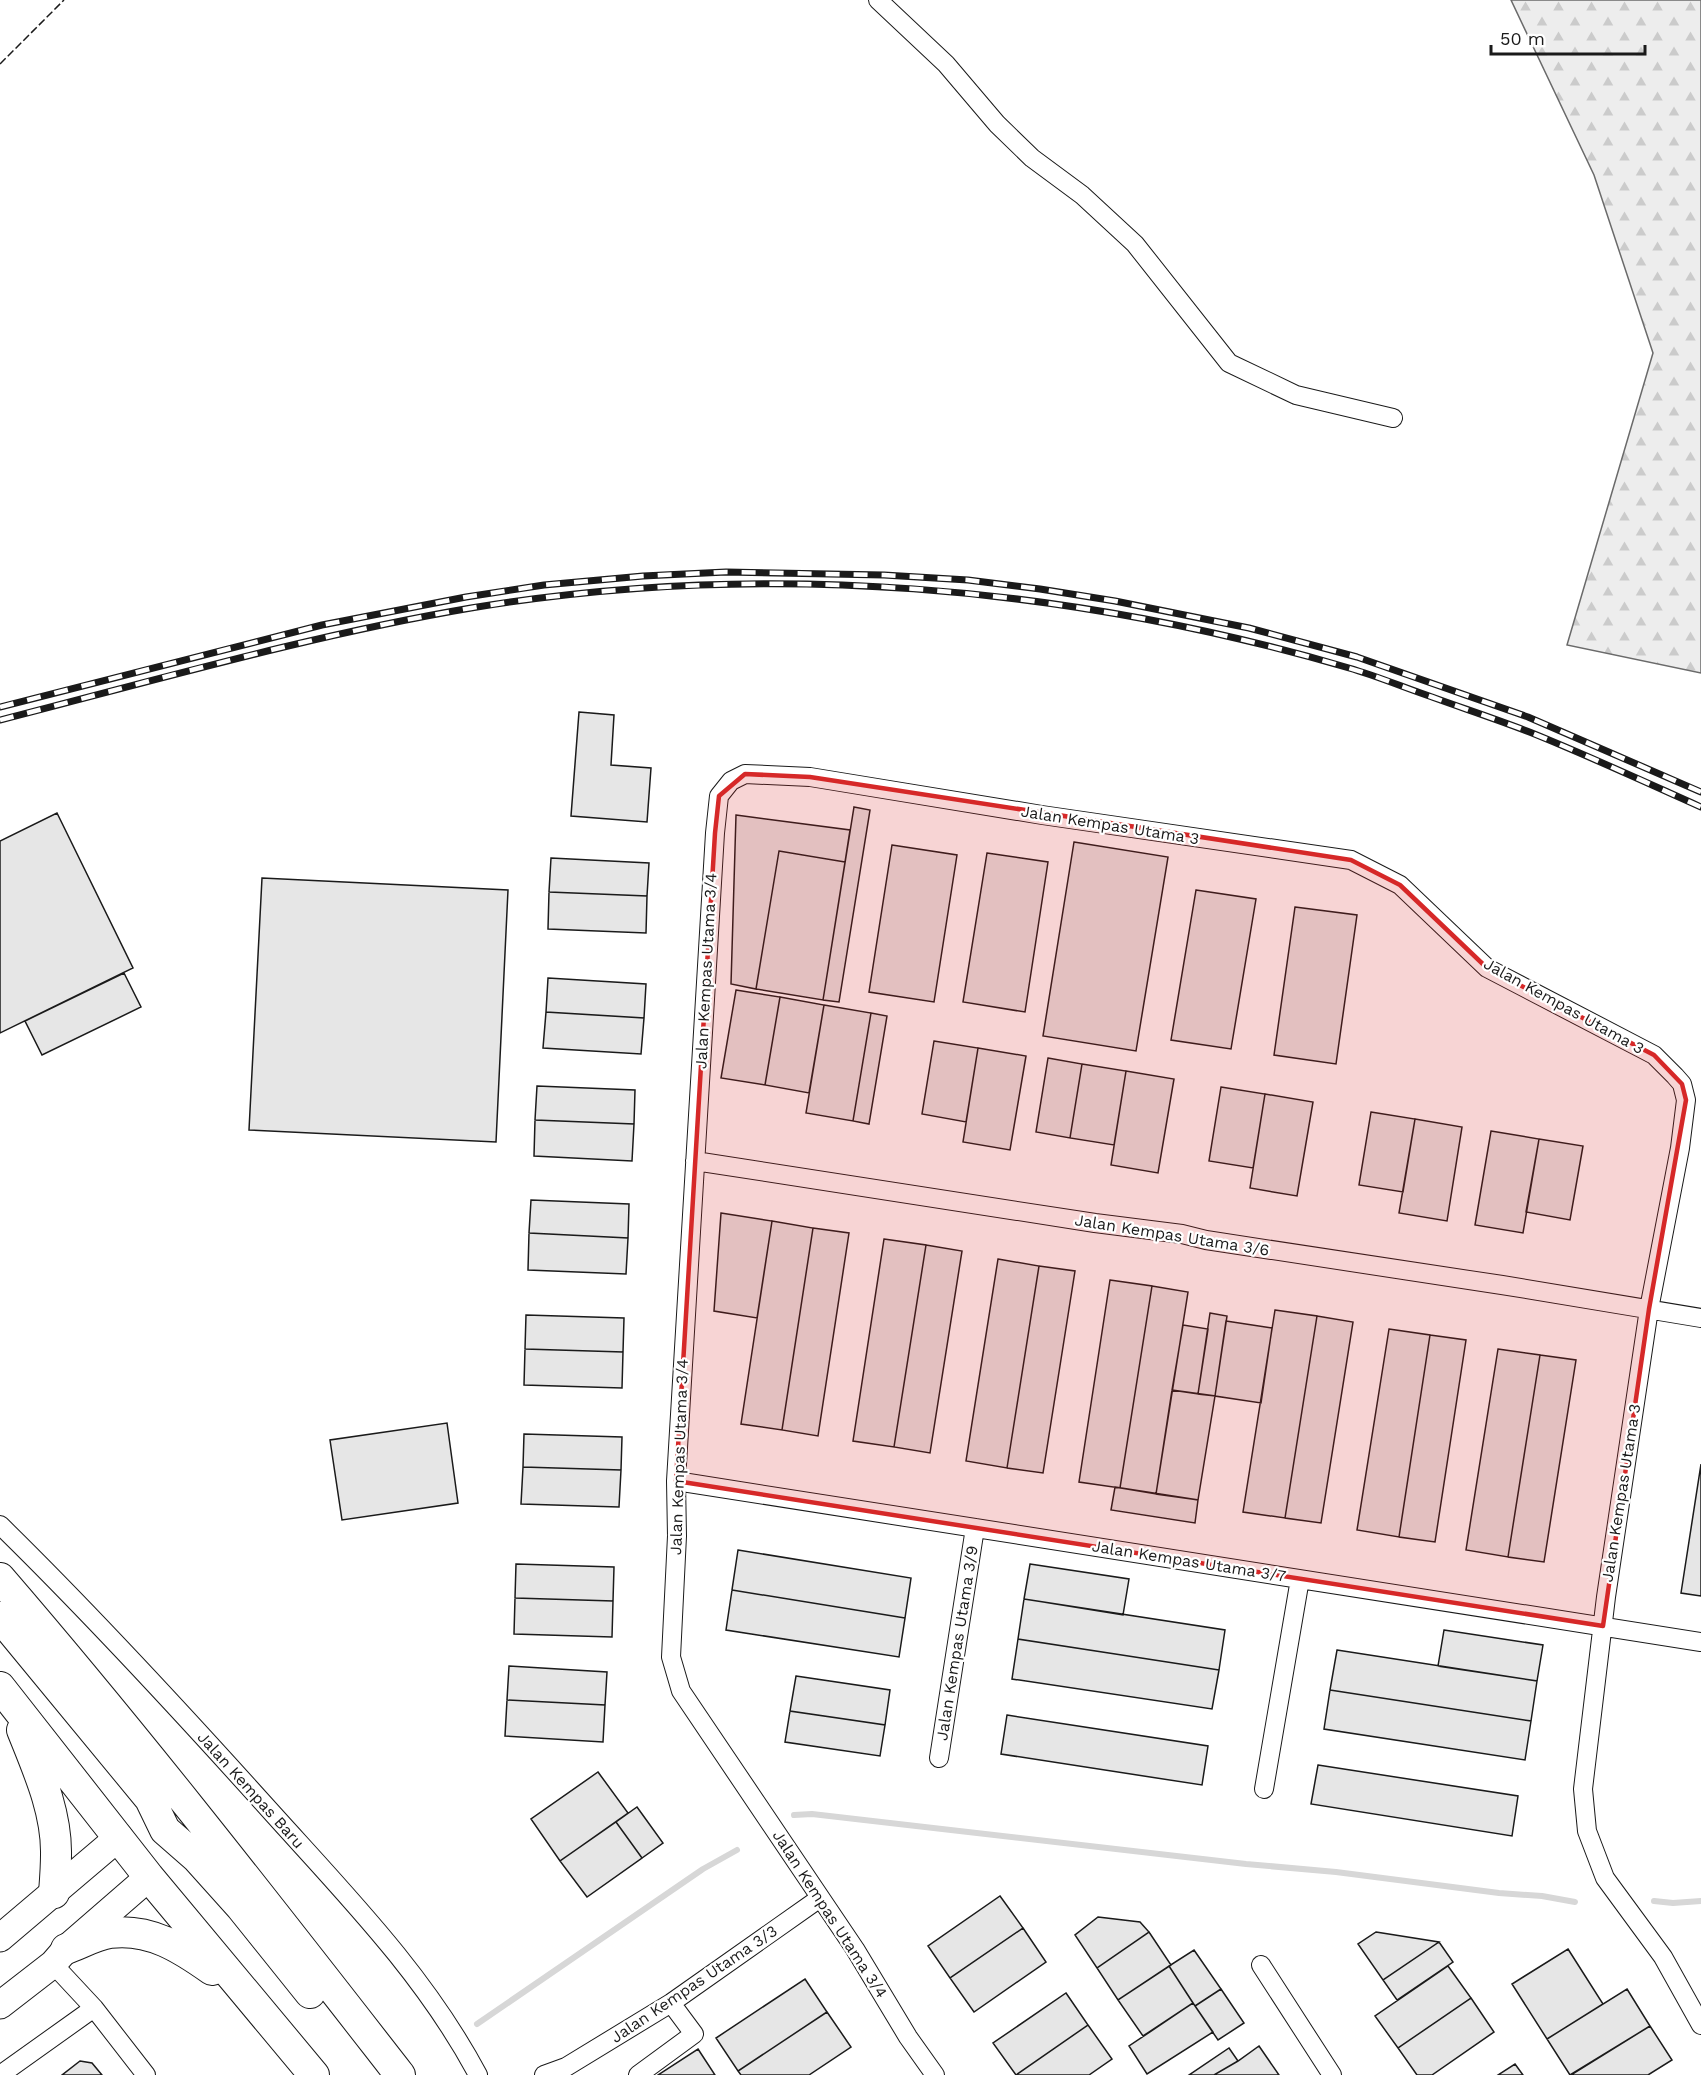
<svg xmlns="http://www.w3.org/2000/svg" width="1701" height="2075" viewBox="0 0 1701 2075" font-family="'Work Sans',sans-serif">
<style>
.forest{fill:url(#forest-firs);stroke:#6a6a6a;stroke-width:1.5}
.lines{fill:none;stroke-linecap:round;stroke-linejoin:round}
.stream{stroke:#d7d7d7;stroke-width:6}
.building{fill:#e6e6e6;stroke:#1a1a1a;stroke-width:1.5}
.street-casing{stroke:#1a1a1a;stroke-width:20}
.secondary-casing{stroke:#1a1a1a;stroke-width:29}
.primary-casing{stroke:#1a1a1a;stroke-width:32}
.street{stroke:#fff;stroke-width:18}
.secondary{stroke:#fff;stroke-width:27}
.primary{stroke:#fff;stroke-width:30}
.rail-casing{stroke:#1a1a1a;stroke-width:7}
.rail{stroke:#fff;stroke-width:4.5;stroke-dasharray:14;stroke-linecap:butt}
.fence{stroke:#1a1a1a;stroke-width:1.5;stroke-dasharray:8 3;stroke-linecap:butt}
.marked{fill:#d62828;fill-opacity:0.2;stroke:#d62828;stroke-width:4.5;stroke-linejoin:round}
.labels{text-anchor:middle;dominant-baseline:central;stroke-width:4.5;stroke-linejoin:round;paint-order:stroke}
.street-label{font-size:16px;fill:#1a1a1a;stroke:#fff}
</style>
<defs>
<pattern id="forest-firs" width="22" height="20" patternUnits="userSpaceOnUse" patternTransform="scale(1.5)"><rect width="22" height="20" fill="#ededed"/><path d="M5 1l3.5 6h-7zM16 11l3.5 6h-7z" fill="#cbcbcb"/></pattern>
</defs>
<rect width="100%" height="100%" fill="#fff"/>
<!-- forest -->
<path class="forest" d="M1511,0H1701V673L1567,645L1653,353L1594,175Z"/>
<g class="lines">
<!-- stream -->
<path class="stream" d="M794,1815L812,1814L1246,1864L1336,1872L1499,1893L1542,1896L1575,1902
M1654,1901L1673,1903L1701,1901
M477,2024L703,1869L737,1850"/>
</g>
<!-- building -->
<path class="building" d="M579,712L614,715L611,765L651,768L647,822L571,816Z
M854,807L870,810L839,1002L823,1000Z
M57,813L133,968L0,1033V841Z
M736,815L850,830L845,862L779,851L756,989L731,984Z
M1074,842L1168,857L1136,1051L1043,1036Z
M892,845L957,855L934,1002L869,992Z
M779,851L845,862L823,1000L756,989Z
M987,853L1048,862L1025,1012L963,1002Z
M551,858L649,863L647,896L549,892Z
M262,878L508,890L496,1142L249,1130Z
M1196,890L1256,899L1231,1049L1171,1040Z
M549,892L647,896L646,933L548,929Z
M1295,907L1357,915L1336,1064L1274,1055Z
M124,973L141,1007L42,1055L25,1021Z
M548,978L646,984L644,1018L546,1012Z
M736,990L780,997L765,1085L721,1078Z
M780,997L824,1005L809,1093L765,1085Z
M824,1005L871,1013L853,1121L806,1113Z
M546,1012L644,1018L641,1054L543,1048Z
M871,1013L887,1016L869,1124L853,1121Z
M934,1041L978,1048L966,1122L922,1114Z
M978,1048L1026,1056L1010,1150L963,1142Z
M1048,1058L1082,1064L1070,1138L1036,1132Z
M1082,1064L1126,1071L1114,1145L1070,1138Z
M1126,1071L1174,1079L1158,1173L1111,1165Z
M537,1086L635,1090L634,1124L535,1120Z
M1221,1087L1265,1094L1253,1168L1209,1161Z
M1265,1094L1313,1102L1297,1196L1250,1188Z
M1371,1112L1415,1119L1403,1192L1359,1185Z
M1415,1119L1462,1127L1447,1221L1399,1213Z
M535,1120L634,1124L632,1161L534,1156Z
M1491,1131L1539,1139L1523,1233L1475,1225Z
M1539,1139L1583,1146L1570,1220L1526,1212Z
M531,1200L629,1204L628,1238L529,1233Z
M721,1213L772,1221L757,1318L714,1311Z
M772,1221L813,1228L782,1430L741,1424Z
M813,1228L849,1233L818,1436L782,1430Z
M529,1233L628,1238L626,1274L528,1270Z
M884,1239L926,1245L894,1447L853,1441Z
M926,1245L962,1251L930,1453L894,1447Z
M998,1259L1039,1266L1007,1468L966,1461Z
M1039,1266L1075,1271L1043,1473L1007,1468Z
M1110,1280L1152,1286L1120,1488L1079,1482Z
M1152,1286L1188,1292L1156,1494L1120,1488Z
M1275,1310L1317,1316L1285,1518L1243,1512Z
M1210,1313L1227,1316L1215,1396L1198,1394Z
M526,1315L624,1318L623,1352L525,1349Z
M1317,1316L1353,1322L1321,1523L1285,1518Z
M1226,1321L1272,1328L1261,1403L1215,1396Z
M1183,1325L1208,1329L1198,1394L1172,1390Z
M1389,1329L1430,1335L1399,1537L1357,1530Z
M1430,1335L1466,1340L1435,1542L1399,1537Z
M525,1349L623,1352L622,1388L524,1385Z
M1498,1349L1540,1355L1508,1557L1466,1550Z
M1540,1355L1576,1360L1544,1562L1508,1557Z
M1172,1390L1215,1396L1198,1500L1156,1494Z
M447,1423L458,1503L342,1520L330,1440Z
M524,1434L622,1437L621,1470L523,1467Z
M1701,1464V1596L1681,1593Z
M523,1467L621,1470L619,1507L521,1504Z
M1115,1487L1198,1500L1195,1523L1111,1510Z
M738,1550L911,1578L905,1618L732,1590Z
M516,1564L614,1567L613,1601L515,1598Z
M1030,1564L1129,1579L1123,1615L1024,1599Z
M732,1590L905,1618L899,1657L726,1630Z
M515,1598L613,1601L612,1637L514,1634Z
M1024,1599L1225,1630L1219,1670L1018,1639Z
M1444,1630L1543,1645L1537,1681L1438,1666Z
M1018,1639L1219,1670L1212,1709L1012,1679Z
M1337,1650L1537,1681L1531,1721L1330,1690Z
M509,1666L607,1672L605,1705L507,1700Z
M796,1676L890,1690L885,1725L790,1711Z
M1330,1690L1531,1721L1525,1760L1324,1729Z
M507,1700L605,1705L603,1742L505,1736Z
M790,1711L885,1725L880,1756L785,1742Z
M1007,1715L1208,1746L1202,1785L1001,1754Z
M1318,1765L1518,1796L1512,1836L1311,1804Z
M598,1772L628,1813L560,1861L531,1819Z
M637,1807L663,1843L642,1858L616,1822Z
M616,1822L642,1858L587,1897L560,1861Z
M1000,1896L1023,1928L950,1978L928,1946Z
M1098,1917L1140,1922L1149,1932L1097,1968L1075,1935Z
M1023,1928L1046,1962L974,2012L950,1978Z
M1149,1932L1171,1965L1118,2000L1097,1968Z
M1376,1932L1439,1942L1383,1980L1358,1944Z
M1439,1942L1453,1962L1397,2000L1383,1980Z
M1568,1949L1603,2004L1547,2039L1512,1984Z
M1194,1950L1221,1989L1195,2006L1169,1966Z
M1169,1966L1193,2003L1143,2036L1118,2000Z
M1448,1966L1471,1998L1398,2048L1375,2016Z
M805,1979L827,2012L738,2071L716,2038Z
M1221,1989L1244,2023L1218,2040L1195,2006Z
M1627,1989L1650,2026L1570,2075L1547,2039Z
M1066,1993L1088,2025L1016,2075L993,2043Z
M1471,1998L1494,2032L1432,2075H1417L1398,2048Z
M1193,2003L1213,2032L1147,2074L1129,2046Z
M827,2012L851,2047L809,2075H741L738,2071Z
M1088,2025L1112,2059L1089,2075H1016Z
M1650,2026L1672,2060L1648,2075H1571Z
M1259,2046L1279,2075H1214L1238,2061Z
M1229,2048L1238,2061L1214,2075H1189Z
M698,2049L715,2075H658Z
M80,2061L92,2063L102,2075H62Z
M1515,2064L1523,2075H1498Z"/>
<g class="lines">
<defs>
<path id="street" d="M878,0L946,64L997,124L1032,158L1082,195L1135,244L1229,363L1296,395L1393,418
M695,1161L1095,1223L1182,1234L1206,1240L1502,1285L1701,1318
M676,1481L1701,1642
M0,1525C95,1618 185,1716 274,1815C348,1897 426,1977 478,2075
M939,1758L975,1528
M1264,1789L1300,1579
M53,1964L94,2008L146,2075
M1261,1965L1332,2075
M0,2075L94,2008
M544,2075L566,2067L671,2003L820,1898
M638,2075L694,2034L671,2003
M935,2075L908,2037L855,1949L681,1691L671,1657L677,1536L676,1481L715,833L719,796L731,781L745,774L810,777L1042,815L1351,860L1400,885L1487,968L1654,1055L1675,1076L1682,1084L1686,1100L1680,1148L1649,1309L1606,1597L1583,1789L1587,1831L1605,1878L1663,1957L1701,2025"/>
<path id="secondary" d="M0,1938L119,1837
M0,2005L53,1964L66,1949L149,1877"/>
<path id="primary" d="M0,1578C139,1739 269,1907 400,2075
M0,1617L150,1799L165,1830L197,1858L241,1907L310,1993
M0,1687L149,1877L314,2075
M22,1730C38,1770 57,1812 56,1855C56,1868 55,1880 54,1893
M66,1949C80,1944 96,1935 110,1933C150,1928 181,1948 212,1970"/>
</defs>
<!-- street casing -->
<use href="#street" class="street-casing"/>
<!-- secondary casing -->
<use href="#secondary" class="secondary-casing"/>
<!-- primary casing -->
<use href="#primary" class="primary-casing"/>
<!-- street -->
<use href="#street" class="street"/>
<!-- secondary -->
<use href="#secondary" class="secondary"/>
<!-- primary -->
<use href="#primary" class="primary"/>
<defs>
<path id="rail" d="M0,707L322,625L466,597L544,585L643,576L726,572L884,575L968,580L1040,589L1115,601L1249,628L1357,657L1528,717L1701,792
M0,720C156,680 312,635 471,608C763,560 1066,585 1349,668C1377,676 1405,688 1432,697C1465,709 1499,720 1532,733C1589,756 1645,782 1701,807"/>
</defs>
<!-- rail casing -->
<use href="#rail" class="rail-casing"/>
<!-- rail -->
<use href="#rail" class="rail"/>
<!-- fence -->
<path class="fence" d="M0,64L64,0"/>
</g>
<!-- marked area -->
<path class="marked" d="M745,774L810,777L1351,860L1400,885L1487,968L1654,1055L1682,1084L1686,1100L1649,1309L1603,1626L676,1481L715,833L719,796Z"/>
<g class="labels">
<!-- street labels -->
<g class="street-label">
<text transform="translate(1110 825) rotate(9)">Jalan Kempas Utama 3</text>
<text transform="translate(706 971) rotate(-87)">Jalan Kempas Utama 3/4</text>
<text transform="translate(1564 1006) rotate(29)">Jalan Kempas Utama 3</text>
<text transform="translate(1172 1235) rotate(9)">Jalan Kempas Utama 3/6</text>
<text transform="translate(679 1457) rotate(-88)">Jalan Kempas Utama 3/4</text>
<text transform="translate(1621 1493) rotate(-81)">Jalan Kempas Utama 3</text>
<text transform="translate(1189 1561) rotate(9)">Jalan Kempas Utama 3/7</text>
<text transform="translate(957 1643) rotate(-81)">Jalan Kempas Utama 3/9</text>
<text transform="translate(251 1790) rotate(48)">Jalan Kempas Baru</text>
<text transform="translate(830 1914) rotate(57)">Jalan Kempas Utama 3/4</text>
<text transform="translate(694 1984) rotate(-34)">Jalan Kempas Utama 3/3</text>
</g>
</g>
<!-- scale -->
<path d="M1491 45v9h154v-9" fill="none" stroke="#1a1a1a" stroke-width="3"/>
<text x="1500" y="45" font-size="18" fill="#1a1a1a" stroke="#ffffff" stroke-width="4.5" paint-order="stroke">50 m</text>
</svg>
